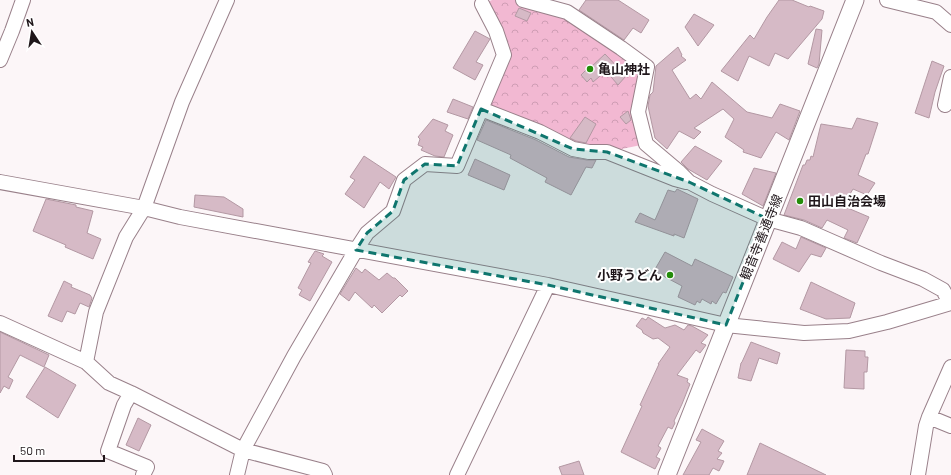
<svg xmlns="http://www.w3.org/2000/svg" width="951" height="475" viewBox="0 0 951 475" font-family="Barlow,'Noto Sans JP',sans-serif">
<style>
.forest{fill:url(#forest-crowns)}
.building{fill:#d6bac6;stroke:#b398a3}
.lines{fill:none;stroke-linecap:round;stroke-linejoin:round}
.minor-casing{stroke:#99808a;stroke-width:16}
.major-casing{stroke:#99808a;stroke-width:19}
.minor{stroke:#fff;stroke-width:14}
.major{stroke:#fff;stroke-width:17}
.marked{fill:#0f766e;fill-opacity:0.2;stroke:#0f766e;stroke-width:3;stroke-dasharray:8 5;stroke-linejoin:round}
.poi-dot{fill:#248c0a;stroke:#fff;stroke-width:1.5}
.labels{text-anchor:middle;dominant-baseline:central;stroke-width:4;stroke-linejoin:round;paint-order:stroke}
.poi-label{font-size:13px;font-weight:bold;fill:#1f161a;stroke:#fff;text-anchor:start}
.street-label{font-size:13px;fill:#1f161a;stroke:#fff}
</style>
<defs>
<pattern id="forest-crowns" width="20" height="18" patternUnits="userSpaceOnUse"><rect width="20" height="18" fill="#f2b8d2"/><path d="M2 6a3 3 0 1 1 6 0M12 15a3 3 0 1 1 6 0" fill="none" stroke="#cf9db4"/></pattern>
</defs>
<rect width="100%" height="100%" fill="#fcf6f8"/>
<!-- forest -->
<path class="forest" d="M492,0H523L567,12L647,67L638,112L646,144L607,152H589L481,109L504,55L482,4Z"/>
<!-- building -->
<path class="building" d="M586,0H618L649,20L641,33L633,28L624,40L579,10Z
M779,0H792L809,7L810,6L824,11L822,19L788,59L775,53L769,66L749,56L738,81L721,71L750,35L754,39L767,17Z
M519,8L531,13L527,21L515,16Z
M694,14L714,25L698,46L685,27Z
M816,29L822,30L819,64L817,68L808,64Z
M475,31L490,39L476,62L483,65L475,80L453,68Z
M678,47L682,55L681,56L686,60L672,70L690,99L696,94L701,99L712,82L747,112L772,118L780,104L800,111L789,140L776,132L761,158L743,152L744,150L725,137L734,119L723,109L694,128L701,132L694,139L679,131L667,149L655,138L648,106L650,95L653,92L656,66Z
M605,54L626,76L618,85L606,71L593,82L591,78L587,82L581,75L590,66L591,67Z
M932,61L944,66L935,92L929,118L915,113Z
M453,99L473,107L468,119L447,112Z
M628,111L631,120L626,124L620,117Z
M585,117L596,124L586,143L576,141L570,138Z
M857,118L878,123L868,154H866L858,175L875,183L867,195L853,189L843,206L869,217L857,243L844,238L848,230L827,220L822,228L804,220L784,215L803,165H805L807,160H810L811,156L813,157L821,124L852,129Z
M433,119L448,125L445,131L453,135L444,157L435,156L421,150L423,147L418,145L420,139L418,137Z
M486,120L536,140L569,157L587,160H596L592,168L586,167L571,195L545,182L547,178L510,158L511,155L477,140Z
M695,146L722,161L707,180L688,169L681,162Z
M364,156L396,177L389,189L380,182L364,208L345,194L355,180L350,177Z
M475,159L510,175L504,190L468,175Z
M754,168L776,173L763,206L742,194Z
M677,189L698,199L684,238L674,234V236L635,222L640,213L655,220L668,190L675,192Z
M195,195L224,197L243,209V217L194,207Z
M46,199L76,205V207L93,211L87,233L101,239L93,259L65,247L66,245L33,231Z
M801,237L826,248L821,257L811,254L799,272L773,259L782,242L796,249Z
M315,251L324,254L322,256L332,262L310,301L299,295L302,290L298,288L311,263L308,262Z
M665,252L692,266L695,259L733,277L726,293L723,292L716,304L712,301L711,304L702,299L700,303L697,301L695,305L678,297L682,286L654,271Z
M356,268L362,273L365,269L379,280L387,273L393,278H395L408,291L402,297L400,295L382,313L374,305L372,308L355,292L349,301L340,294Z
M64,281L72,285L71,287L90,295L92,298L89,307L80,303L75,314L67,311L62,322L48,316Z
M811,282L855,303L850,318L826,319L800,309Z
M648,317L665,328L675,325L684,330L688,325L692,326L708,335L701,343L706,345L700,353L696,350L677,375L688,379L687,382L690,384L682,404L674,421L675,423L672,429L668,427L658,446L661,448L656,457L660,459L655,469L621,452L642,406L640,405L659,364H658L670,347L658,338L653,339L643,333L642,330L636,326L642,318L646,320Z
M0,332L49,355L44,367L20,355L8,377L13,380L9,389L4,386L0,393Z
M751,342L780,353L777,364L759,358L751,381L738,378L741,363L742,362Z
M846,350L865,351V357H868L867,372H864V389L844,388Z
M45,367L76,385L58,418L26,397Z
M138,418L151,425L139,451L126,445Z
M702,429L724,441L718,451L722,453L717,459L724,461L719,471L713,468L709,475H683L701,442L696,440Z
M760,443L826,475H747Z
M579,461L584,475H562L559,467Z"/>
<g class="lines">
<defs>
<path id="minor" d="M523,0L567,12L621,48L647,67L638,112L646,144L678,171L689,182L712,194L768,219L801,228L881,263L923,279L943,290L950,303
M887,0L936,12L951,25
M0,60L12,31L23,0
M945,105L951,77
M481,109L540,132L573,149L589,152H607L675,179L686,182
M0,182L144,208L180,217L548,285L726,325L804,333L849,331L887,322L951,303
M0,323L86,362L109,383L131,393L124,405L108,451L147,467L143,475
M86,362L96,312L126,237L144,208L182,102L227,0
M131,393L243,450L323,471L325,475
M929,417L951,426
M237,475L243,450L294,356L356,250L367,233L393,211L404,180L425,164L457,166L504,55L496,31L482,4
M457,475L548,285
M918,475L926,426L929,417L951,367"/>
<path id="major" d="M667,475L855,0"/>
</defs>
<!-- minor casing -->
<use href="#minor" class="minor-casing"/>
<!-- major casing -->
<use href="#major" class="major-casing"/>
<!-- minor -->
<use href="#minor" class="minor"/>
<!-- major -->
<use href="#major" class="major"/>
</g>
<!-- marked area -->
<path class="marked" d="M481,109L573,149L607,152L689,182L768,219L726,325L548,285L356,250L367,233L393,211L404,180L425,164L457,166Z"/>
<!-- markers -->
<g class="poi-dot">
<circle cx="590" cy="69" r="4"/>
<circle cx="800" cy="201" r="4"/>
<circle cx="670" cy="275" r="4"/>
</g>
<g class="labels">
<!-- poi labels -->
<g class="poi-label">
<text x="598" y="69">亀山神社</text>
<text x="808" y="201">田山自治会場</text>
<text x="662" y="275" text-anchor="end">小野うどん</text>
</g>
<!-- street labels -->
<g class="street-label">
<text transform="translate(761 237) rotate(-68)">観音寺善通寺線</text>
</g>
</g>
<!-- north arrow -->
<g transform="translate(32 32) rotate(348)" stroke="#ffffff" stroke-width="3" paint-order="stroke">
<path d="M0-3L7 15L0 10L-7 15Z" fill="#1f161a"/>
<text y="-6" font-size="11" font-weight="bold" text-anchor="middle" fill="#1f161a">N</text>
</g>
<!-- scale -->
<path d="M14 455v6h90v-6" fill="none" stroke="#1f161a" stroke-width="2"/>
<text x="20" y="455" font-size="12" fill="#1f161a" stroke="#ffffff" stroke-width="3" paint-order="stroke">50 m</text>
</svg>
